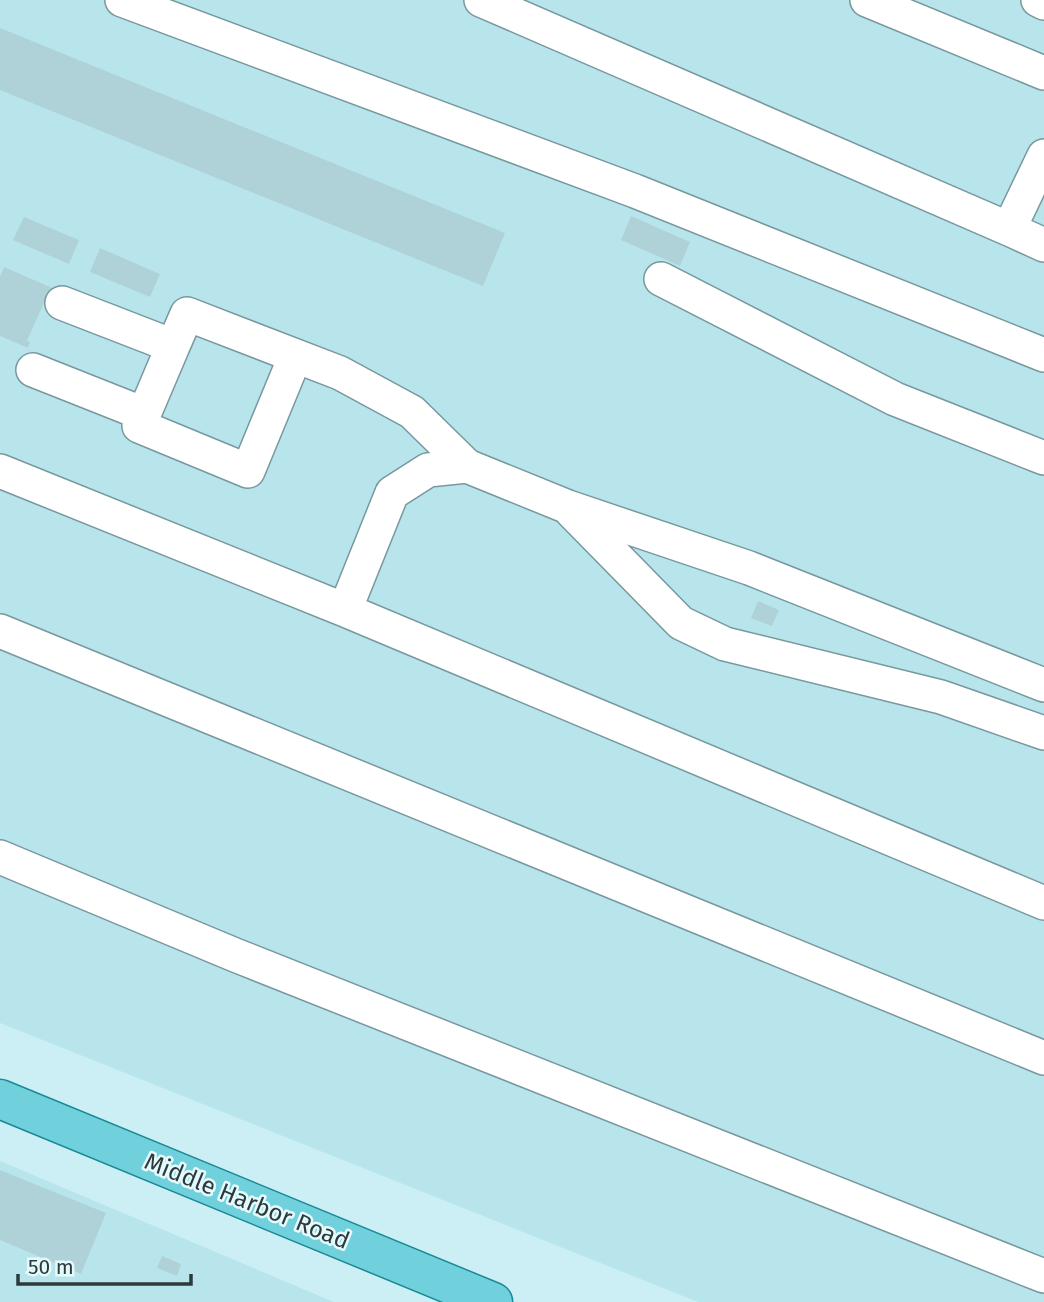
<svg xmlns="http://www.w3.org/2000/svg" width="1044" height="1302" viewBox="0 0 1044 1302" font-family="'Fira Sans',sans-serif">
<style>
.built{fill:#b8e5ec}
.building{fill:#afd2d8}
.lines{fill:none;stroke-linecap:round;stroke-linejoin:round}
.minor-casing{stroke:#77989e;stroke-width:36}
.major-casing{stroke:#1a8996;stroke-width:41}
.minor{stroke:#fff;stroke-width:33}
.major{stroke:#70d1dd;stroke-width:38}
.labels{text-anchor:middle;dominant-baseline:central;stroke-width:5;stroke-linejoin:round;paint-order:stroke}
.street-label{font-size:24px;fill:#2c3a3c;stroke:#e4fafd}
</style>
<rect width="100%" height="100%" fill="#cceff5"/>
<!-- built -->
<path class="built" d="M0,0H1044V1302H698L0,1023Z
M0,1161L334,1302H0Z"/>
<!-- building -->
<path class="building" d="M0,28L505,233L483,286L0,90Z
M631,216L690,242L680,266L621,240Z
M24,217L79,240L69,264L13,240Z
M100,248L160,274L150,297L90,272Z
M4,267L57,290L55,295L48,293L27,341L30,342L28,348L0,336V277Z
M758,601L779,610L772,626L751,618Z
M0,1170L106,1213L81,1274L0,1240Z
M162,1256L181,1264L177,1276L157,1268Z"/>
<g class="lines">
<defs>
<path id="minor" d="M122,0L635,191L1044,355
M481,0L1009,229L1044,156
M867,0L1044,73
M1038,0L1044,3
M1009,229L1044,245
M661,279L895,399L1044,458
M62,303L173,346L187,314L340,373L412,412L467,466
M173,346L139,426L248,471L295,357
M33,370L144,414
M0,471L345,610L1044,903
M572,512L681,623L725,644L941,697L1044,733
M345,610L392,493L428,470L467,466L568,507L749,568L1044,685
M0,631L1044,1058
M0,857L235,955L1044,1276"/>
<path id="major" d="M0,1099L493,1302"/>
</defs>
<!-- minor casing -->
<use href="#minor" class="minor-casing"/>
<!-- major casing -->
<use href="#major" class="major-casing"/>
<!-- minor -->
<use href="#minor" class="minor"/>
<!-- major -->
<use href="#major" class="major"/>
</g>
<g class="labels">
<!-- street labels -->
<g class="street-label">
<text transform="translate(247 1201) rotate(22)">Middle Harbor Road</text>
</g>
</g>
<!-- scale -->
<path d="M18 1274v10h173v-10" fill="none" stroke="#2c3a3c" stroke-width="3.5"/>
<text x="28" y="1274" font-size="21" fill="#2c3a3c" stroke="#e4fafd" stroke-width="5" paint-order="stroke">50 m</text>
</svg>
